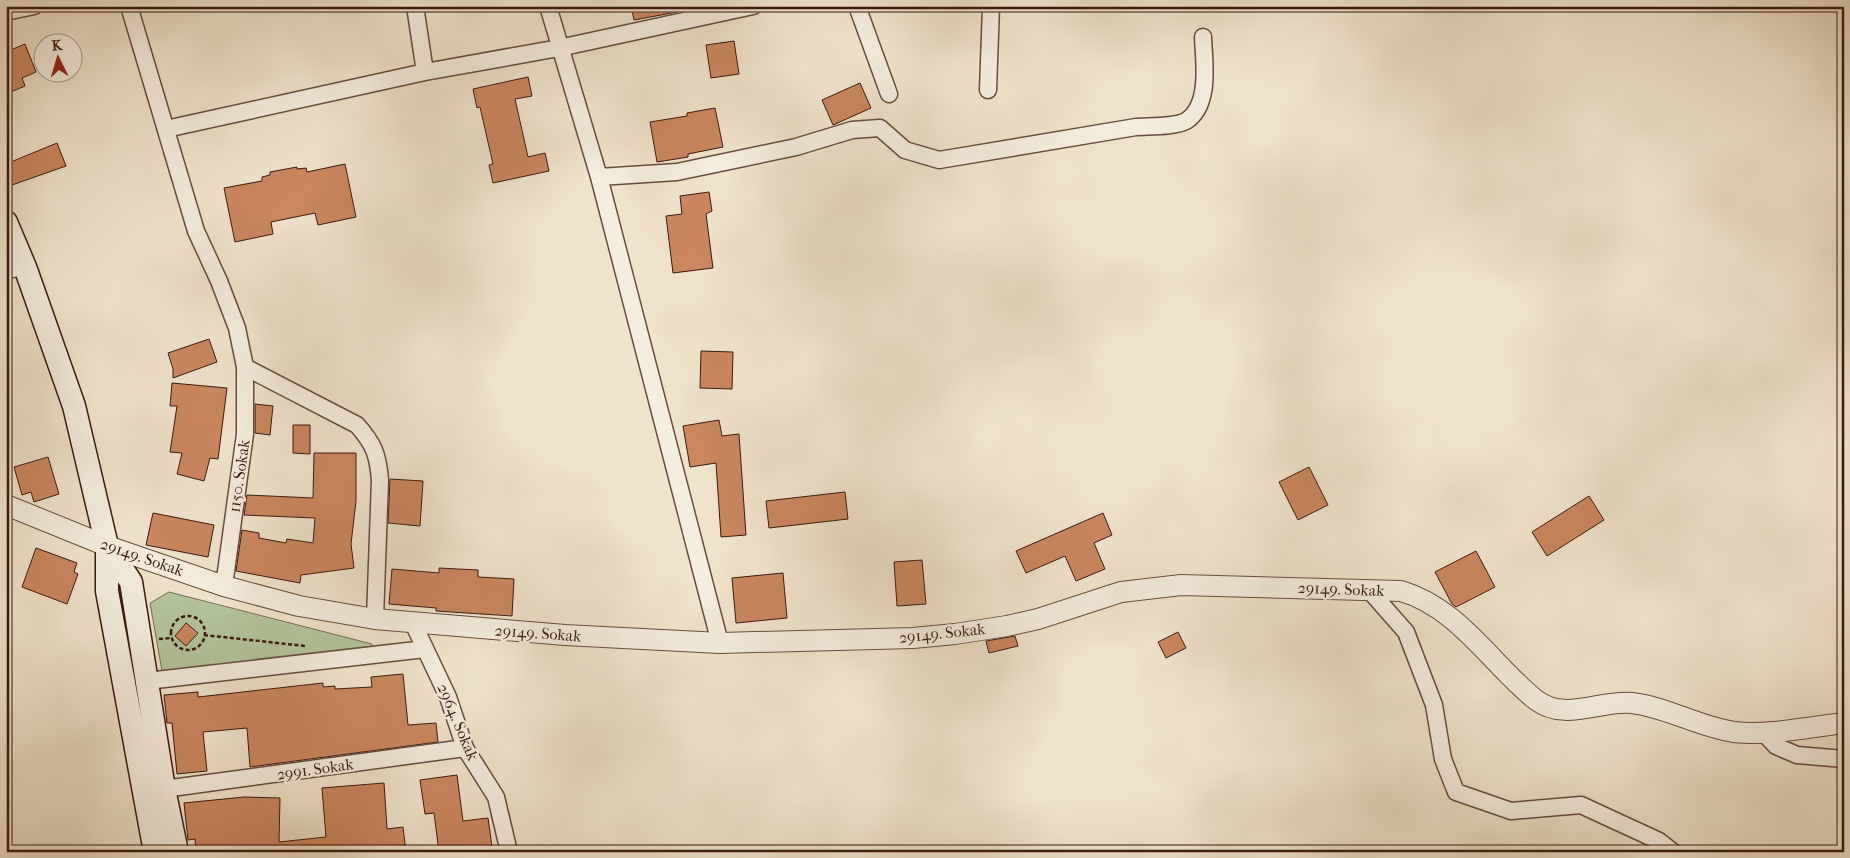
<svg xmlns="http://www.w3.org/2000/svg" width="1850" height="858" viewBox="0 0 1850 858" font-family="'IM FELL French Canon',serif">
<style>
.green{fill:#b4c59c;stroke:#766f54}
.building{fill:#ca8760;stroke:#39190d}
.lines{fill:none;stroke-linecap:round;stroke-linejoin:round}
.minor-casing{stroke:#674c3c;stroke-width:19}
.tertiary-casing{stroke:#674c3c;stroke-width:22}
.secondary-casing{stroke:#39190d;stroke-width:25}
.path{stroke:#39190d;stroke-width:2.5;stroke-dasharray:4 2.5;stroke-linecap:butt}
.minor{stroke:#f5eddd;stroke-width:16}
.tertiary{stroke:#f5eddd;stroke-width:20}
.secondary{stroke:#f5eddd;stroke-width:22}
.labels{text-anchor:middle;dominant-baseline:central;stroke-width:4.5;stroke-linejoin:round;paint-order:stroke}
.street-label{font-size:16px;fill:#39190d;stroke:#f5eddd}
</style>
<rect width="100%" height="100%" fill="#f0e3cb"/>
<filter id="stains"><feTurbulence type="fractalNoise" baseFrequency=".004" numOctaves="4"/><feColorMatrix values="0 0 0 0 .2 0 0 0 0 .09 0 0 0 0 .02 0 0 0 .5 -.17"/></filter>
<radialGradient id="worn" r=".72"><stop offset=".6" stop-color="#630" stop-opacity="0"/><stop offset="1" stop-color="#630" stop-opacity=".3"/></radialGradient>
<!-- green -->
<path class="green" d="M169,592L372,644V649L162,671L150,603Z"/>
<!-- building -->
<path class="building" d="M631,6H676L677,12L634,20Z
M734,41L739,74L711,78L706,45Z
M25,44L36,72L22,78L25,86L6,94V52Z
M528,77L532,96L515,99L528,157L545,153L549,171L493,183L489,165L493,164L480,107L477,108L473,89Z
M860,83L871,108L833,125L822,100Z
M715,108L723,147L688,154V157L657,162L650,122L687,116V113Z
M57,143L66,166L12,185L6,170V164Z
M345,164L356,217L318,225L315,213L271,222L273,234L235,242L224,188L262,181V177L270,175V172L297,167V169L306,168L307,172Z
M709,192L712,211L706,214L713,268L673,273L666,216L682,214L680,196Z
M209,339L217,362L173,378V369L168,353Z
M701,351L733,352L732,389L700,388Z
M172,383L227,388L218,459L210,458L204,481L177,474L182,453L170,452L177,406H170Z
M255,404L273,406L270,435L255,433Z
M719,420L722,436L739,434L746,535L721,537L716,463L690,467L683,426Z
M293,425H310V454L293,453Z
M314,453H356V501L351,544L354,568L301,575L300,583L236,571L242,530L259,533V538L286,543L287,539L313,543L315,518L244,515L247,495L313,498Z
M48,457L59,494L34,502L31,492L22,495L14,467Z
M1309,467L1328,505L1298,520L1279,482Z
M390,479L423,481L420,526L388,523Z
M845,492L848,519L769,528L766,501Z
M1589,496L1604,520L1547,556L1532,532Z
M153,513L214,525L208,557L146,545Z
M1103,513L1112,535L1094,543L1105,569L1076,581L1065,556L1026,573L1016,551Z
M36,548L77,563L74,572L78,574L67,604L22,587Z
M1476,551L1495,587L1456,607L1452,604L1435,572Z
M922,560L926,604L897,606L894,562Z
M439,568L478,570V577L514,579L512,616L436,611V608L389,604L392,569L439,573Z
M783,573L787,618L736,623L732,578Z
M186,623L198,633L186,646L175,636Z
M1178,632L1186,648L1166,658L1158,642Z
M1015,636L1018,646L989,653L986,641Z
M403,674L408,725L436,723L438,742L250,767L247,728L203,732L207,771L177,774L172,723H167L164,695L198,692V697L323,683V687L335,686V689L372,687L371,677Z
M457,775L463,821L488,818L492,847L459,852H439L434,813L425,814L420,780Z
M384,783L387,829L403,827L406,852H196L195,839L188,840L184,803L244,797L280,798L279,842L326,837L322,788Z"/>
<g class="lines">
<defs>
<path id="minor" d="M129,6L196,231L219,281L237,328L245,367L357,425C374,444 378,455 380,480L375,619
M415,6L425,72
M548,6L599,177L720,643
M857,6L889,94
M6,12L34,6
M988,90L991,6
M166,129L425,72L559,48L753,6
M599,177L677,172L796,147L852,130L880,128L905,150L939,160L1136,127C1149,126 1175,127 1186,121C1211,105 1204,62 1203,37
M6,270L25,267
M224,586L245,434V367
M1369,590L1406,632L1434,705L1443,759L1456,792L1511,811L1581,805L1659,841L1673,852
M413,623L448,697L465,748L496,797L509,852
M147,681L425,649
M1763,732L1776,746L1797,755L1844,759
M164,789L465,748"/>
<path id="tertiary" d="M6,505L107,546L224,586L299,606L375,619L565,635L720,643L913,638L955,634L1007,626L1038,619L1121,592L1181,585L1401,591C1459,608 1491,664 1536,700C1565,722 1599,700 1632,703C1667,707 1699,727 1734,732C1768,736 1809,727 1844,723"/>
<path id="secondary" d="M6,222L25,267L74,406L107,546V591L155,852
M107,546L131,582L164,789L177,852"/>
</defs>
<!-- minor casing -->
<use href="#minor" class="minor-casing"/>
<!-- tertiary casing -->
<use href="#tertiary" class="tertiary-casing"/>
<!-- secondary casing -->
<use href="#secondary" class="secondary-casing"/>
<!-- path -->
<path class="path" d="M171 633a17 17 0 1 1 34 0a17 17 0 1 1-34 0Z
M204,635L305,646
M159,639L171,638"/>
<!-- minor -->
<use href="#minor" class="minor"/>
<!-- tertiary -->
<use href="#tertiary" class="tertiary"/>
<!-- secondary -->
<use href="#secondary" class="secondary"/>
</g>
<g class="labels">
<!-- street labels -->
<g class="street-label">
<text transform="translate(239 476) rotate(-82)">1150. Sokak</text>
<text transform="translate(142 557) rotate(19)">29149. Sokak</text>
<text transform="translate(1341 589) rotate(2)">29149. Sokak</text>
<text transform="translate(538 633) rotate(4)">29149. Sokak</text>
<text transform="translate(942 633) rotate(-6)">29149. Sokak</text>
<text transform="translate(458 722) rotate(67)">2964. Sokak</text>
<text transform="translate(315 769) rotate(-8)">2991. Sokak</text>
</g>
</g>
<!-- margin -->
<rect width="1850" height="858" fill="none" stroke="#f0e3cb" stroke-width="25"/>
<rect x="8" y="8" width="1835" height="843" fill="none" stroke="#39190d" stroke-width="2.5"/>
<rect x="12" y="12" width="1825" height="833" fill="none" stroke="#39190d"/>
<!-- north arrow -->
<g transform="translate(58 58) rotate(355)"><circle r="24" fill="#f5eddd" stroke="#aa988a"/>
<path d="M0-4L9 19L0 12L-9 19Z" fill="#8f2418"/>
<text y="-8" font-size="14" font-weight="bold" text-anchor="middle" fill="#39190d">K</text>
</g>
<rect width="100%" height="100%" filter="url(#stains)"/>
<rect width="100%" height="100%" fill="url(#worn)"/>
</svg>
